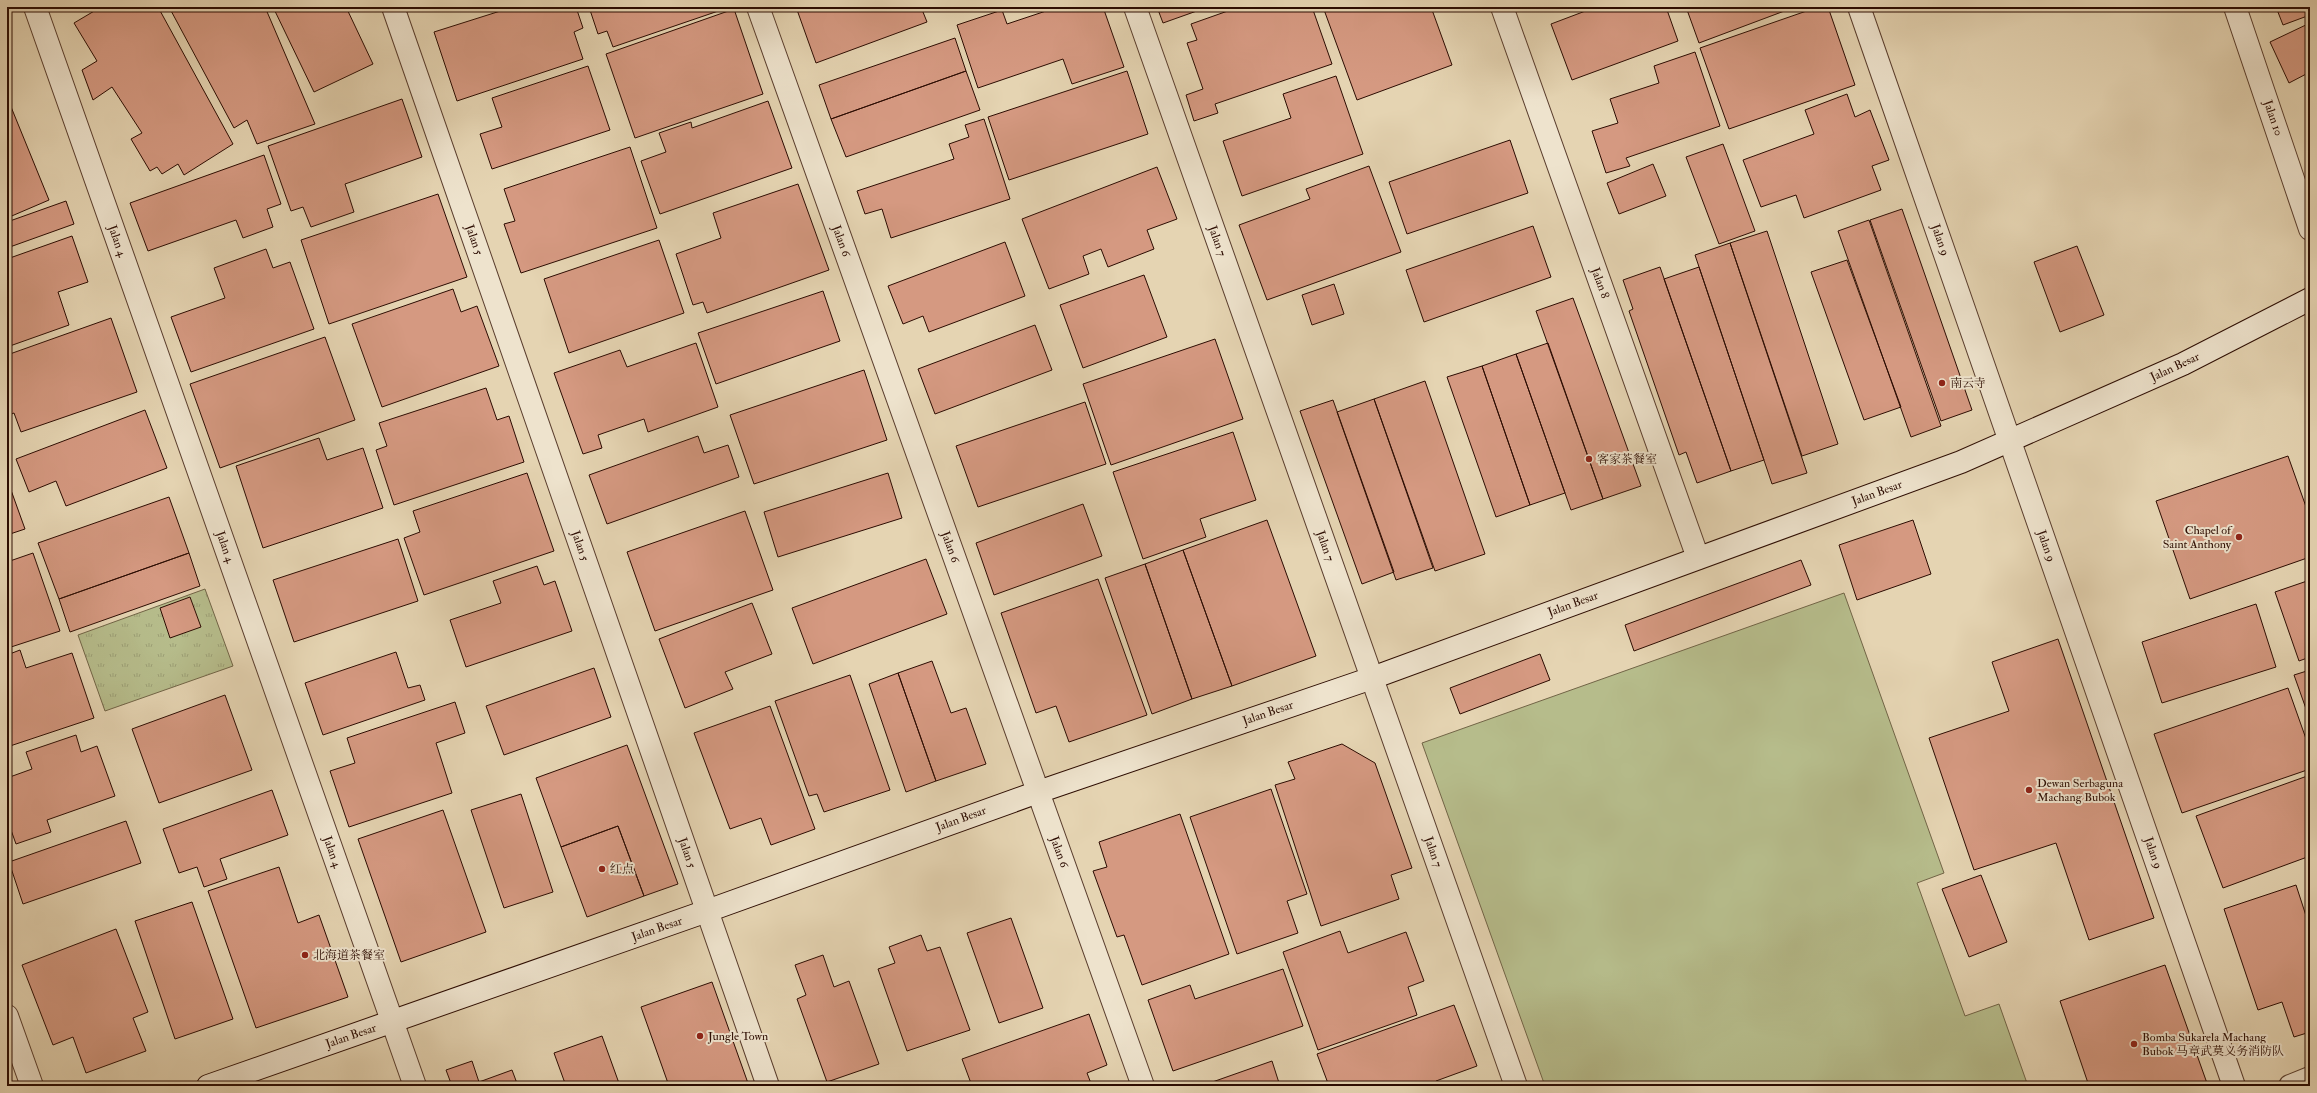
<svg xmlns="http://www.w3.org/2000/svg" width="2317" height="1093" viewBox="0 0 2317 1093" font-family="'IM FELL Double Pica','Noto Serif SC',serif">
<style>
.grass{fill:url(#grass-tufts);stroke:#716446}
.garden{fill:#b6bc8b;stroke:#716446}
.building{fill:#d59981;stroke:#2c0c02}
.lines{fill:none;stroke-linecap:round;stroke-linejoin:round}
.street-casing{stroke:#5a3e2e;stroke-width:24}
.secondary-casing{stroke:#2c0c02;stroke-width:24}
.street{stroke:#eee3cd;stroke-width:22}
.secondary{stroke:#eee3cd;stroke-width:22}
.poi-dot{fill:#8f2418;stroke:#eee3cd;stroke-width:1.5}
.labels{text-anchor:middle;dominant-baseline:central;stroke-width:4;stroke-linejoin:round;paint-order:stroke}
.street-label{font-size:12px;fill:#2c0c02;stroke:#eee3cd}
.poi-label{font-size:12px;fill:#2c0c02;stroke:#eee3cd;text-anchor:start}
</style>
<defs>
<pattern id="grass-tufts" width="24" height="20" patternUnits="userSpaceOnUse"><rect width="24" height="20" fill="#b6bc8b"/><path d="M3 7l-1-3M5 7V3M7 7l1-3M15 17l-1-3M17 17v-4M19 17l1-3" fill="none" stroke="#9da076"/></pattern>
</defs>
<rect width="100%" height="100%" fill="#e5d4b2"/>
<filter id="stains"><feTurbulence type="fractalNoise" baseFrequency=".005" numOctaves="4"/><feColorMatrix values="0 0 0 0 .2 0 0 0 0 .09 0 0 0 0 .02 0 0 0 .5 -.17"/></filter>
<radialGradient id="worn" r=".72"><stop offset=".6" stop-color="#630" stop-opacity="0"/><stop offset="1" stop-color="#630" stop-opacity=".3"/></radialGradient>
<!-- grass -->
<path class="grass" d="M205,589L233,666L105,711L78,635Z"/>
<!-- garden -->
<path class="garden" d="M1844,593L1944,873L1917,883L1965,1016L1999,1004L2028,1086H1545L1422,743Z"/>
<!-- building -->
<path class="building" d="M101,7H158L233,144L184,175L178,164L162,174L157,167L150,171L131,139L142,133L112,87L93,100L82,70L97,61L74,23Z
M169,7H265L315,124L257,144L247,120L234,128Z
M273,7H346L373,64L314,92Z
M513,7H576L583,28L574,32L583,59L457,101L434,32Z
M589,7H730L613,47L607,31L598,34Z
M796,7H921L927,22L816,63Z
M987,7H1000L988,11Z
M1058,7H1103L1124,67L1072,84L1063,59L978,88L957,25L1002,10L1007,24Z
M1157,7H1208L1163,23Z
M1239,7H1312L1332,64L1215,104L1218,113L1194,121L1186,95L1203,89L1187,43L1197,40L1191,24Z
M1323,7H1431L1452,65L1357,100Z
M1596,7H1666L1678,41L1572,80L1551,24Z
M1686,7H1795L1699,43Z
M1818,7H1828L1855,85L1729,129L1700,48Z
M2276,7H2310V15L2283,25Z
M734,9L763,94L635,138L606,54Z
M2310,23V72L2289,83L2270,42Z
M955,38L966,71L831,119L819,85Z
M1695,52L1720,126L1626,158L1630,166L1606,173L1592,131L1618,123L1610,99L1659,83L1654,66Z
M588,66L610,130L492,169L480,134L502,127L492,98Z
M966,71L980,110L846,157L831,119Z
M1127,71L1148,134L1009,180L988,117Z
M1336,76L1363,154L1242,196L1223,141L1291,118L1283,94Z
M1847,94L1855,117L1870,110L1889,160L1872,166L1881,190L1804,218L1796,195L1761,207L1743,160L1814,134L1805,110Z
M7,97L49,200L7,218Z
M402,99L422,157L345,184L354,212L311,227L303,207L291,211L268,146Z
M768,101L792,168L660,214L641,161L666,152L659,133L691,122L692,128Z
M984,119L1010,199L891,238L882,209L865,214L857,191L954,159L949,144L969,137L965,125Z
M1510,140L1528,193L1407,234L1389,182Z
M1723,144L1755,231L1719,244L1686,157Z
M630,147L657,228L521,273L504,224L515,221L504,189Z
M264,155L281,204L267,209L273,227L243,238L236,220L148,251L130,203Z
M1653,164L1666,196L1619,214L1607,183Z
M1369,166L1401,252L1267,300L1239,225L1310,199L1306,189Z
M1157,167L1177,219L1147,230L1154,249L1108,267L1101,249L1083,256L1089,274L1049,289L1022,219Z
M798,184L829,270L707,313L703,302L693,305L676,254L721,238L713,213Z
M438,194L467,277L329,324L301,240Z
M66,201L74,224L7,248V222Z
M1902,209L1972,410L1941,421L1870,220Z
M1869,220L1941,426L1911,437L1838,231Z
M1533,226L1551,277L1424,322L1406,270Z
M1767,231L1838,444L1802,456L1730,243Z
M72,236L88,282L58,292L69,325L7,347V259Z
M659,240L684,313L569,353L544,279Z
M1005,242L1025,296L929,332L923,316L903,324L888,286Z
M1730,243L1807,473L1772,484L1695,255Z
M2077,246L2104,315L2060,332L2034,262Z
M266,249L273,268L290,262L314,329L191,372L171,317L225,298L214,268Z
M1847,260L1901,407L1864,420L1811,272Z
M1660,267L1731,471L1697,483L1686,452L1679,455L1629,311L1633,309L1623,280Z
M1699,267L1764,460L1731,471L1664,279Z
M1144,275L1167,337L1083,368L1060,305Z
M1334,284L1344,314L1312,325L1302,295Z
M453,289L461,312L477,306L499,366L382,407L352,324Z
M823,291L840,341L716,384L698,333Z
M1573,298L1641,486L1603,499L1536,311Z
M111,318L137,392L21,432L14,413L7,416V355Z
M1035,325L1052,370L935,414L918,369Z
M325,337L355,420L220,468L190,384Z
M1215,339L1243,419L1111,465L1083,384Z
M696,343L718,407L648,432L644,419L598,435L602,448L583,454L554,373L620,350L627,367Z
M1548,343L1603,499L1571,510L1516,354Z
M1516,354L1565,493L1530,505L1482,366Z
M1482,366L1530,505L1496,517L1447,377Z
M864,370L887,440L754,484L730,415Z
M1425,381L1485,554L1435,571L1374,399Z
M486,388L497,420L509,416L524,462L394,505L376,450L387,446L379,423Z
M1374,399L1433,568L1396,580L1337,412Z
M1333,400L1394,572L1362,584L1300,411Z
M1085,402L1106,464L978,507L956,446Z
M145,410L167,468L66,506L56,481L29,492L16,459Z
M1233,432L1256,500L1200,519L1206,537L1143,559L1113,472Z
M698,436L704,453L728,445L739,477L607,524L589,475Z
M319,438L327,460L363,448L383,508L263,548L236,466Z
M2288,456L2310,518V557L2190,599L2156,501Z
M527,473L554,551L424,595L404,538L420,532L413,511Z
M888,473L902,518L778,557L764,512Z
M7,479L25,529L7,535Z
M169,497L189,553L59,599L38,543Z
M1083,504L1102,556L994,595L976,543Z
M745,511L773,590L655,631L627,552Z
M1267,520L1316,656L1232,686L1183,550Z
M1913,520L1931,574L1857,600L1839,545Z
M398,539L418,601L294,642L273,580Z
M1183,550L1232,686L1192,699L1145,564Z
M33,553L60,631L11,647L7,635V562Z
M189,553L200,586L70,632L59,599Z
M926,559L947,614L813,664L792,608Z
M1801,560L1811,585L1634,651L1625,625Z
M1145,564L1192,699L1152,714L1105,578Z
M537,566L544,585L555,581L572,631L466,667L450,620L501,603L493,581Z
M1098,579L1147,715L1069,742L1056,706L1036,713L1001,613Z
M2310,580V657L2299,661L2275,592Z
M190,597L201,627L170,638L160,608Z
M752,603L772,654L725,672L733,689L685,708L659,639Z
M2256,604L2276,667L2162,703L2142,642Z
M2058,639L2154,918L2089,940L2056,843L1974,870L1929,738L2009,711L1992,662Z
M20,650L26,668L72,653L94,718L7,747V655Z
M396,652L408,688L420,685L425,700L323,735L305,683Z
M1540,654L1550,680L1460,714L1450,688Z
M932,661L951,713L966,708L986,764L936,781L898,673Z
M594,668L611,717L504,755L486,706Z
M2310,670V720L2294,675Z
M898,673L936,781L906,792L869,684Z
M850,675L890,790L824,812L817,794L809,796L775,701Z
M2288,688L2310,750V769L2182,813L2154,734Z
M225,695L252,770L159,803L132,729Z
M455,702L465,733L436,743L452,793L349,827L330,771L355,763L347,738Z
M770,706L815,829L771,845L761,818L730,829L694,733Z
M76,735L81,752L97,746L115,796L47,820L51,832L16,844L11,830L7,831V778L32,769L26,752Z
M1342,744L1375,763L1412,868L1391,875L1399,899L1321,926L1275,785L1295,779L1288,762Z
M627,745L678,884L644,896L618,826L561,847L536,778Z
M2310,775V856L2223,888L2196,816Z
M1271,789L1307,894L1287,901L1298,933L1237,954L1190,817Z
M272,790L288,835L220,859L227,879L204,887L197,867L179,873L163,829Z
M521,794L553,892L504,908L471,810Z
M443,810L486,932L401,962L358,839Z
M1180,814L1229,954L1142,985L1124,935L1117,937L1093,871L1107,867L1099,842Z
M126,821L141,863L23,904L9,862Z
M618,826L644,896L587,917L561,847Z
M279,867L298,923L319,915L348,997L256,1028L208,891Z
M1981,875L2007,942L1969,957L1942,889Z
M2296,885L2310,928V1032L2294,1037L2282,1002L2258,1010L2224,909Z
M192,902L233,1019L175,1039L135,921Z
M1011,918L1043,1008L999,1023L967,933Z
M116,929L148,1012L133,1018L146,1051L86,1073L73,1037L53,1045L22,965Z
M1340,931L1348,953L1406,932L1424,981L1408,987L1417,1015L1318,1050L1283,952Z
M921,935L927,951L940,947L970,1030L907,1051L878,969L895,963L889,947Z
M823,955L834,987L849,981L879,1064L827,1082L797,999L806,995L795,965Z
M2165,965L2208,1086H2089L2060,1001Z
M1283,969L1303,1026L1173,1071L1148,1000L1190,985L1195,999Z
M712,982L749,1086H669L641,1007Z
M1454,1005L1477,1066L1436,1081L1438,1086H1329L1317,1054Z
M1089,1014L1107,1065L1087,1073L1092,1086H972L962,1059Z
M602,1036L620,1086H566L554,1053Z
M472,1061L479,1082L512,1070L518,1086H452L446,1070Z
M1272,1061L1280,1086H1201Z"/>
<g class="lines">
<defs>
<path id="street" d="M35,7L415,1086
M393,7L768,1086
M758,7L1143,1086
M1135,7L1516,1086
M1502,7L1698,558
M1859,7L2234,1086
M2235,7L2310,229
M7,1016L32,1086
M2290,1086L2310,1078"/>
<path id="secondary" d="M208,1086L707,911L1038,792L1372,678L1961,462L2183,364L2310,299"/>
</defs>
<!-- street casing -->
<use href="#street" class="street-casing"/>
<!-- secondary casing -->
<use href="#secondary" class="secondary-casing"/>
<!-- street -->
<use href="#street" class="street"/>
<!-- secondary -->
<use href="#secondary" class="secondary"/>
</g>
<!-- markers -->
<g class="poi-dot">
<circle cx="1942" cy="383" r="4"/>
<circle cx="1589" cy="459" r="4"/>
<circle cx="2239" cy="537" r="4"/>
<circle cx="2029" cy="790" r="4"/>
<circle cx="602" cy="869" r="4"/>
<circle cx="305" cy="955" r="4"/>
<circle cx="700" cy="1036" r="4"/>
<circle cx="2134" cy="1044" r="4"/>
</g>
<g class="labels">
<!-- street labels -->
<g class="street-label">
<text transform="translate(2273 118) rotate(71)">Jalan 10</text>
<text transform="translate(474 240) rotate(71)">Jalan 5</text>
<text transform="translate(1940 240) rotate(71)">Jalan 9</text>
<text transform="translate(117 241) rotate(71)">Jalan 4</text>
<text transform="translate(841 241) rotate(70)">Jalan 6</text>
<text transform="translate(1217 241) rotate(71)">Jalan 7</text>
<text transform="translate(1600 283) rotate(70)">Jalan 8</text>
<text transform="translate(2175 367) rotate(-25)">Jalan Besar</text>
<text transform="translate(1877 493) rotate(-20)">Jalan Besar</text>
<text transform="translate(580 546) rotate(71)">Jalan 5</text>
<text transform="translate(1325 546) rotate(71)">Jalan 7</text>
<text transform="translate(2046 546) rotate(71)">Jalan 9</text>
<text transform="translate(225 547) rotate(71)">Jalan 4</text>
<text transform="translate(950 547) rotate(70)">Jalan 6</text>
<text transform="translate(1573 604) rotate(-20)">Jalan Besar</text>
<text transform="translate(1268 713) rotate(-19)">Jalan Besar</text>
<text transform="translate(961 819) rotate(-20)">Jalan Besar</text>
<text transform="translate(332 852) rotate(71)">Jalan 4</text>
<text transform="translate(1059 852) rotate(70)">Jalan 6</text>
<text transform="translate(1433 852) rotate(71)">Jalan 7</text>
<text transform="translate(687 853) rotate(71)">Jalan 5</text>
<text transform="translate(2153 853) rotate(71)">Jalan 9</text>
<text transform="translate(657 929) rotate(-19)">Jalan Besar</text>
<text transform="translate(351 1036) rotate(-19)">Jalan Besar</text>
</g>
<!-- poi labels -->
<g class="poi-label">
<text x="1950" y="383">南云寺</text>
<text x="1597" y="459">客家茶餐室</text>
<text x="2231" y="530" text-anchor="end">Chapel of<tspan x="2231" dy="14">Saint Anthony</tspan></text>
<text x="2037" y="783">Dewan Serbaguna<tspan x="2037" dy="14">Machang Bubok</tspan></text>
<text x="610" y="869">红点</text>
<text x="313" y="955">北海道茶餐室</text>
<text x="708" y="1036">Jungle Town</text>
<text x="2142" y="1037">Bomba Sukarela Machang<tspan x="2142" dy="14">Bubok 马章武莫义务消防队</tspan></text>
</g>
</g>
<!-- margin -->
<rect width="2317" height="1093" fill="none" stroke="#e5d4b2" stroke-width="24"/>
<rect x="8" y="8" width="2301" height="1077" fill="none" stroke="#2c0c02" stroke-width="2"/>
<rect x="12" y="12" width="2293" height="1069" fill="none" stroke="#2c0c02"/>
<rect width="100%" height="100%" filter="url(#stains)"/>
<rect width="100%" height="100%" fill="url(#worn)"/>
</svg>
